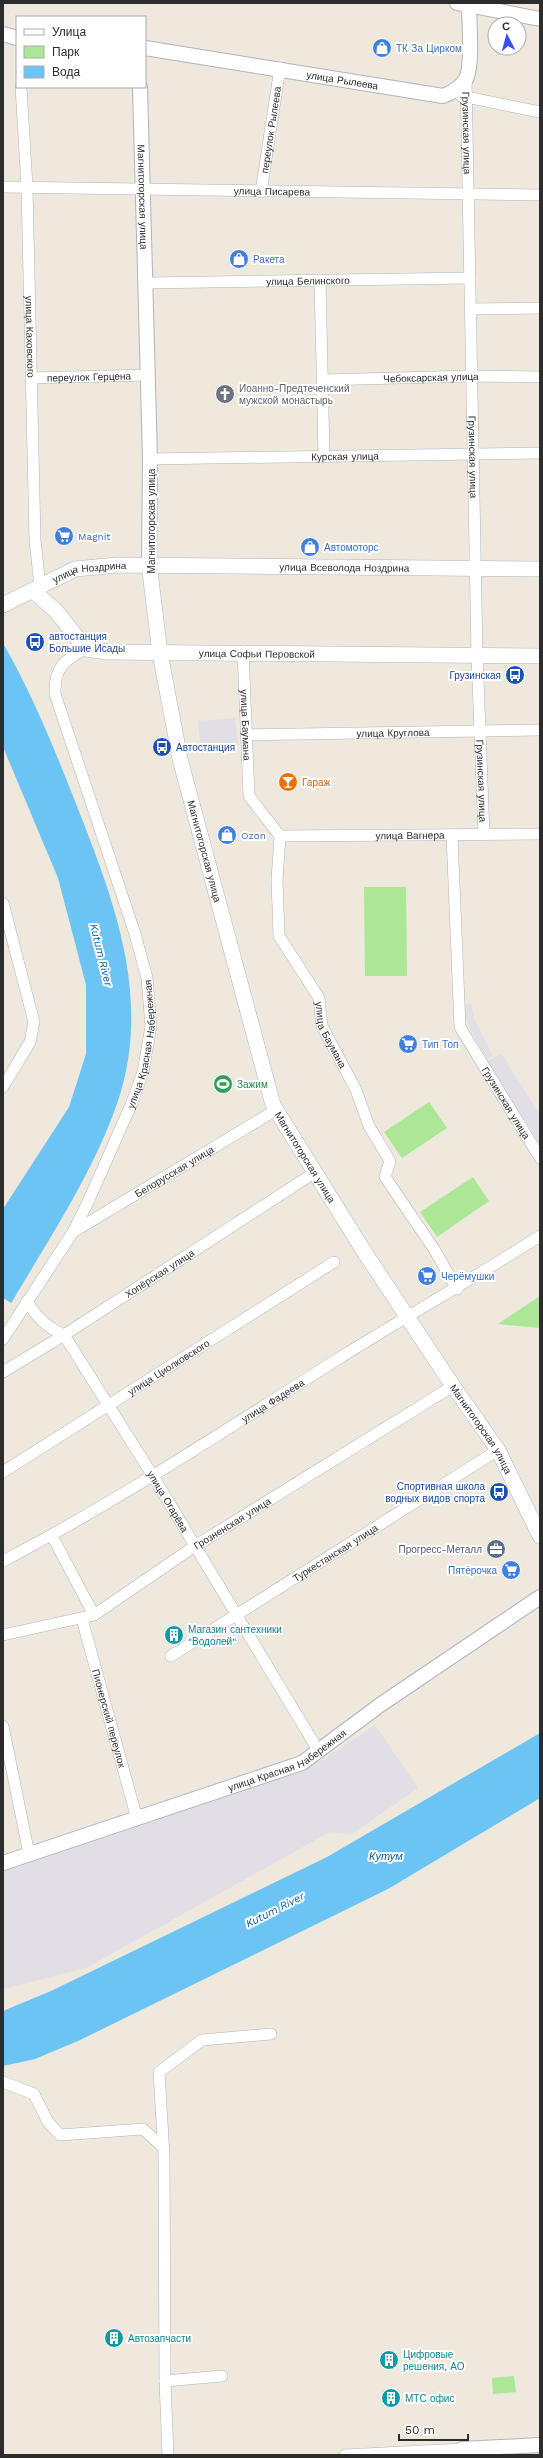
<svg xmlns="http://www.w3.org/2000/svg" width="543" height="2458" viewBox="0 0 543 2458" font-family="'Work Sans',sans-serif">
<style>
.industrial{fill:#e1dee6}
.green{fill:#abe797}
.water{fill:#6cc4f4}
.pier{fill:#eee8dd}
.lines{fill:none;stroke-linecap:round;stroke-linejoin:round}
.minor-casing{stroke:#b1b2c0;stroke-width:12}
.tertiary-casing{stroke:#b1b2c0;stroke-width:16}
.secondary-casing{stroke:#b1b2c0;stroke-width:16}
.minor{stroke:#fff;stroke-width:11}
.tertiary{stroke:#fff;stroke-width:14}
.secondary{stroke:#fff;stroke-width:15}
.labels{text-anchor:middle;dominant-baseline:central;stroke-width:4;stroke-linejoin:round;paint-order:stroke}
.shop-label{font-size:10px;fill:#366cbe;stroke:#fff;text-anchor:start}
.street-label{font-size:10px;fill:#2c2c2c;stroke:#fff}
.worship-label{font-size:10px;fill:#5b616d;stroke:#fff;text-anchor:start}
.transit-label{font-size:10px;fill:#164399;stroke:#fff;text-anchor:start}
.food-label{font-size:10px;fill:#c56008;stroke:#fff;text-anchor:start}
.leisure-label{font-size:10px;fill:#27864d;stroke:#fff;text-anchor:start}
.service-label{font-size:10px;fill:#4e5e75;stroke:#fff;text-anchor:end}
.culture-label{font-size:10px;fill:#0d838f;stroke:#fff;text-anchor:start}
.water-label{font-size:11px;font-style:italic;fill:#0760a4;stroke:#fff}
</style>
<rect width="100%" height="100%" fill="#eee8dd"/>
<!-- industrial -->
<path class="industrial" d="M235,718L238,745L201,748L198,721Z
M471,1003L474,1019L493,1056L487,1059L467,1022L464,1005Z
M501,1053L540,1115V1145L487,1062Z
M375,1725L418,1788L352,1834L330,1832L86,1968L3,1989V1867L287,1776L322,1760Z"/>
<!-- green -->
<path class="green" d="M364,887H406L407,976H365Z
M429,1102L447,1128L402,1158L384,1132Z
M473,1177L489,1201L437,1237L420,1212Z
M540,1296V1328L498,1324Z
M514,2376L516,2392L493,2394L492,2378Z"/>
<!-- water -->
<path class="water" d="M3,643C31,692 52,743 73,796C112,896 154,996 117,1104C90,1180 43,1248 3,1317V1209L69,1107L86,1054V985L58,878L3,747Z
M540,1733V1798L388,1889L78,2041L35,2059L3,2066V2011L51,1991L327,1857Z"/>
<!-- pier -->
<path class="pier" d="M3,1298L13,1304L5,1317L3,1315Z"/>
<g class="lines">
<defs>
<g id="minor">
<path id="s1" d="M466,79L477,654L484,834"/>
<path id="s2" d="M21,87L27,187L35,540L40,586"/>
<path d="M461,96L540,112"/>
<path id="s3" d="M3,187L540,195"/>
<path id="s4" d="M261,192L280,68"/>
<path d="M320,280L324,456"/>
<path id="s5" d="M146,283L470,278"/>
<path d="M470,309L540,308"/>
<path id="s6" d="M31,378L148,375"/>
<path id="s7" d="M323,380L472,376L540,377"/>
<path id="s8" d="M150,459L540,453"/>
<path id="s9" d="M243,651L249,796L280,836L277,880L279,936L319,998L322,1026L356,1090L369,1126L390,1161L385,1177L434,1249L457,1289"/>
<path id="s10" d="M246,735L540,730"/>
<path id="s11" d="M452,835L460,1027L540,1158"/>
<path id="s12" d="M280,836L540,834"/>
<path d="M3,903L34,1022L30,1042L3,1087"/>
<path id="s13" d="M73,1232L276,1110"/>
<path d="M27,1301C37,1318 47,1327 64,1335"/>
<path id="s14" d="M64,1335L153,1476L318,1750"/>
<path id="s15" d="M3,1339L73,1232L88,1202L131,1105L143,1072L151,1026L147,978L135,934L55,694C54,669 64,659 86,649"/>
<path id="s16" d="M3,1372L64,1335L314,1173"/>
<path id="s17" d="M3,1472L334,1262"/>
<path d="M52,1536L94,1615"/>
<path id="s18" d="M3,1561C120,1500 230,1427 341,1357C407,1316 474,1278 540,1236"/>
<path id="s19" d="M82,1619L137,1819"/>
<path id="s20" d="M3,1635L94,1615L195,1546L453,1386"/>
<path id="s21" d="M171,1656L498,1450"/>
<path d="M3,1726L29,1854"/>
<path d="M3,2082L34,2094L48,2122L60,2135L143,2129L164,2148"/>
<path d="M165,2381L222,2376"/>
<path d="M168,2455L165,2381L164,2156L159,2072L202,2040L271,2034"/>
<path d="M345,2455L462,2449"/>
</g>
<g id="tertiary">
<path d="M457,3L540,19"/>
<path d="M3,34L17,38"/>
<path id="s22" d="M145,48L443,96C451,93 461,87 466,79C473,66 469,21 469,5"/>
<path id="s23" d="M140,87L150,459L149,564"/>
<path id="s24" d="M3,1863L302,1763L380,1705L540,1597"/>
<path d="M463,2455L462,2449L540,2445"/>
</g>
<g id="secondary">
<path id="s25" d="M149,564L160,653L180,759L273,1105L365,1253L453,1386L498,1450L540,1536"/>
<path id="s26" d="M33,591L56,611L86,649L107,652L540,656"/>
<path id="s27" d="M3,605L75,569L117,565L540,569"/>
</g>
</defs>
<!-- minor casing -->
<use href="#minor" class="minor-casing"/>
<!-- tertiary casing -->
<use href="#tertiary" class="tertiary-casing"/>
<!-- secondary casing -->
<use href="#secondary" class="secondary-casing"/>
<!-- minor -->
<use href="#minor" class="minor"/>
<!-- tertiary -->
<use href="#tertiary" class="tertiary"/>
<!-- secondary -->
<use href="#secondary" class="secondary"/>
</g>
<!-- icons -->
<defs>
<symbol id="shop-disc" viewBox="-11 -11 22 22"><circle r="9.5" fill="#3f7fe0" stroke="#fff"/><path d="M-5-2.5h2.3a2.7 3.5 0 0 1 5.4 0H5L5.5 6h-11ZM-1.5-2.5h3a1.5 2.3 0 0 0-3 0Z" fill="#fff"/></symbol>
<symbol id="church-disc" viewBox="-11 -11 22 22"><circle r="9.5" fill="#6b7280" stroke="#fff"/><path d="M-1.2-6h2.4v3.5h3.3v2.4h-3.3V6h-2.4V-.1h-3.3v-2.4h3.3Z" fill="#fff"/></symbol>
<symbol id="supermarket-disc" viewBox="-11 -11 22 22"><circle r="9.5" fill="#3f7fe0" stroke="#fff"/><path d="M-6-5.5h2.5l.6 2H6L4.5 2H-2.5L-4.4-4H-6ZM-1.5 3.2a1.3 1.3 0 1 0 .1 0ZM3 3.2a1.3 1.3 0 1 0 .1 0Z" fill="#fff"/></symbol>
<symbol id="bus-disc" viewBox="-11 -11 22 22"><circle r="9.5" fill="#1a4fb4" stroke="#fff"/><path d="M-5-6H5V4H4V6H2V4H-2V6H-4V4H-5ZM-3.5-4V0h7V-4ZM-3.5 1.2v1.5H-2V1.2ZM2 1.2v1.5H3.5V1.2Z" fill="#fff"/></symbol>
<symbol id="bar-disc" viewBox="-11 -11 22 22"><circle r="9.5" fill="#e8710a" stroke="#fff"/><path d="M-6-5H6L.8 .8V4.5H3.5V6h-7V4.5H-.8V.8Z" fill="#fff"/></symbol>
<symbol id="stadium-disc" viewBox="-11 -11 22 22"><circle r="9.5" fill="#2e9e5b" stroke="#fff"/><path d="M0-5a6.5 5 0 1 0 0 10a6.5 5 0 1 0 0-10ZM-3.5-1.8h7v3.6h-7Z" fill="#fff"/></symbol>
<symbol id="office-disc" viewBox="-11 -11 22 22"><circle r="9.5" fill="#5c6f8a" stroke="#fff"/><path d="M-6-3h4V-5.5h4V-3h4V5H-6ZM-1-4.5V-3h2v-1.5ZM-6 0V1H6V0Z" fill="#fff"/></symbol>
<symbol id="building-disc" viewBox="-11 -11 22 22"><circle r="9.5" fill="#0f9aa8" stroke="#fff"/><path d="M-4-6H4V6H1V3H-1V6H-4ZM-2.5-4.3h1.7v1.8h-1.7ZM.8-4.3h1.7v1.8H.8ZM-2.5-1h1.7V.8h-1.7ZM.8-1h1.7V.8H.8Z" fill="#fff"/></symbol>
</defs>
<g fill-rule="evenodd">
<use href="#shop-disc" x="371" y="37" width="22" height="22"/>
<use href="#shop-disc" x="228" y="248" width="22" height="22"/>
<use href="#church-disc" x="214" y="383" width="22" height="22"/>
<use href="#supermarket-disc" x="53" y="525" width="22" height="22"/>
<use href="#shop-disc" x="299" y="536" width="22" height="22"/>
<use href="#bus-disc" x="24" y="631" width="22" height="22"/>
<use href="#bus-disc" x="504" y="664" width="22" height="22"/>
<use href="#bus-disc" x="151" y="736" width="22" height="22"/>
<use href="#bar-disc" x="277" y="771" width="22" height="22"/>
<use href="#shop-disc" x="216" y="824" width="22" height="22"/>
<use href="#supermarket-disc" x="397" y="1033" width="22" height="22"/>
<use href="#stadium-disc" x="212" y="1073" width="22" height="22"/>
<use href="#supermarket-disc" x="416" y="1265" width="22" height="22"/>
<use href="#bus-disc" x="488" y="1481" width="22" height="22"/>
<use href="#office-disc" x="485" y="1538" width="22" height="22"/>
<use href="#supermarket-disc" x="500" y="1559" width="22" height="22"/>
<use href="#building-disc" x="163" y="1624" width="22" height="22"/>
<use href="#building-disc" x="103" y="2327" width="22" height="22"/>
<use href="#building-disc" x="378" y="2349" width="22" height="22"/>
<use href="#building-disc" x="380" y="2387" width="22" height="22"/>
</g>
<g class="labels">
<!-- shop labels -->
<g class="shop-label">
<text x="396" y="48">ТК За Цирком</text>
<text x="253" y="259">Ракета</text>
<text x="78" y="536">Magnit</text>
<text x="324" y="547">Автомоторс</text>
<text x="241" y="835">Ozon</text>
<text x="422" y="1044">Тип Топ</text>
<text x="441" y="1276">Черёмушки</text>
<text x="497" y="1570" text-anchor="end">Пятёрочка</text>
</g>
<!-- street labels -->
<g class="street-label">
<text stroke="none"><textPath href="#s22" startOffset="200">улица Рылеева</textPath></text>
<text stroke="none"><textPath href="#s4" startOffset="63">переулок Рылеева</textPath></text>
<text stroke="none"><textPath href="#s1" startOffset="54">Грузинская улица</textPath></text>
<text stroke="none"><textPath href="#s3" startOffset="269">улица Писарева</textPath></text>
<text stroke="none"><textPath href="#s23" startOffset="110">Магнитогорская улица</textPath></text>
<text stroke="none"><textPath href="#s5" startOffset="162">улица Белинского</textPath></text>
<text stroke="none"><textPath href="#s2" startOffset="250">улица Каховского</textPath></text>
<text stroke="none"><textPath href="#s6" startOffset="58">переулок Герцена</textPath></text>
<text stroke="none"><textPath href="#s7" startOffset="108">Чебоксарская улица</textPath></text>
<text stroke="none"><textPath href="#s8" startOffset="195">Курская улица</textPath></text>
<text stroke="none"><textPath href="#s1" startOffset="378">Грузинская улица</textPath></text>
<text transform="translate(151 521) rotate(-90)">Магнитогорская улица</text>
<text stroke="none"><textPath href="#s27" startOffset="350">улица Всеволода Ноздрина</textPath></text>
<text stroke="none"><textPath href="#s27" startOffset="94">улица Ноздрина</textPath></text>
<text stroke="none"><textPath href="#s26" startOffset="250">улица Софьи Перовской</textPath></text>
<text stroke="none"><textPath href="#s9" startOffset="74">улица Баумана</textPath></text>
<text stroke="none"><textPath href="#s10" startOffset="147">улица Круглова</textPath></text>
<text stroke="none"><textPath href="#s1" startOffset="702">Грузинская улица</textPath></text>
<text stroke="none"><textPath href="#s12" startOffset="130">улица Вагнера</textPath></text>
<text stroke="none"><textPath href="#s25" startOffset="293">Магнитогорская улица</textPath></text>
<text stroke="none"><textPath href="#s9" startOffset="409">улица Баумана</textPath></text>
<text stroke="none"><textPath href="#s15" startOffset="330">улица Красная Набережная</textPath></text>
<text stroke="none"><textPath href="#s11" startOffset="281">Грузинская улица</textPath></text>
<text stroke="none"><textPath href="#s25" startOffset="617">Магнитогорская улица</textPath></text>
<text stroke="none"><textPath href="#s13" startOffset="118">Белорусская улица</textPath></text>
<text stroke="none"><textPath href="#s16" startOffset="185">Хопёрская улица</textPath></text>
<text stroke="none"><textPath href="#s17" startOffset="196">улица Циолковского</textPath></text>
<text stroke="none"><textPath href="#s18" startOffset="314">улица Фадеева</textPath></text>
<text stroke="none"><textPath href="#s25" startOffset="941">Магнитогорская улица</textPath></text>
<text stroke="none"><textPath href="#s14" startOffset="196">улица Огарёва</textPath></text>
<text stroke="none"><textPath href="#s20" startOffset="259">Грозненская улица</textPath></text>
<text stroke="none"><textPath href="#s21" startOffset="194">Туркестанская улица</textPath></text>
<text stroke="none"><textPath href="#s19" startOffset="103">Пионерский переулок</textPath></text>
<text stroke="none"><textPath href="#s24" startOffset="303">улица Красная Набережная</textPath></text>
</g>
<!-- worship labels -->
<g class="worship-label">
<text x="239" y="388">Иоанно-Предтеченский<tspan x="239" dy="12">мужской монастырь</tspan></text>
</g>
<!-- transit labels -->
<g class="transit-label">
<text x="49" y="636">автостанция<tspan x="49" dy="12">Большие Исады</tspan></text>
<text x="501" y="675" text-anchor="end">Грузинская</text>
<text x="176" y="747">Автостанция</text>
<text x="485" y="1486" text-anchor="end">Спортивная школа<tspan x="485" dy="12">водных видов спорта</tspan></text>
</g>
<!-- food labels -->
<g class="food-label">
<text x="302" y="782">Гараж</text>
</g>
<!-- leisure labels -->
<g class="leisure-label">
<text x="237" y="1084">Зажим</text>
</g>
<!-- service labels -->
<g class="service-label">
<text x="482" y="1549">Прогресс-Металл</text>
</g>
<!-- culture labels -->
<g class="culture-label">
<text x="188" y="1629">Магазин сантехники<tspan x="188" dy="12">"Водолей"</tspan></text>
<text x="128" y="2338">Автозапчасти</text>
<text x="403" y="2354">Цифровые<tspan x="403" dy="12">решения, АО</tspan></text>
<text x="405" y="2398">МТС офис</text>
</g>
<!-- water labels -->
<g class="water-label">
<text transform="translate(101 955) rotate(76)">Kutum River</text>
<text x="386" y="1856">Кутум</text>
<text transform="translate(275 1910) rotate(-27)">Kutum River</text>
</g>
</g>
<!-- border -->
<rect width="543" height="2458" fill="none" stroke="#2c2c2c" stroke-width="8"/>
<!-- legend -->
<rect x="16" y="16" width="130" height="72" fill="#ffffff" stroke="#ababab"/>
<rect x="24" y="29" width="20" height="6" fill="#ffffff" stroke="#ababab"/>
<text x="52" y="36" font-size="12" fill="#2c2c2c">Улица</text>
<rect x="24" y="46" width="20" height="12" fill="#abe797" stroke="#ababab"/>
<text x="52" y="56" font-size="12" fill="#2c2c2c">Парк</text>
<rect x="24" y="66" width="20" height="12" fill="#6cc4f4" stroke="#ababab"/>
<text x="52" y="76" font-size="12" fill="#2c2c2c">Вода</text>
<!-- north arrow -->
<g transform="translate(507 36) rotate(354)"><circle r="19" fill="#ffffff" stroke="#ababab"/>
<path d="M0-3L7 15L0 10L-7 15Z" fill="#394dff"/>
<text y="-6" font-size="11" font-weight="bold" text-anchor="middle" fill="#2c2c2c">С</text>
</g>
<!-- scale -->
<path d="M399 2434v6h69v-6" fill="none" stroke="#2c2c2c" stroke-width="2"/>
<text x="405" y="2434" font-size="12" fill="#2c2c2c" stroke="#ffffff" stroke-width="3" paint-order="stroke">50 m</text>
</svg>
